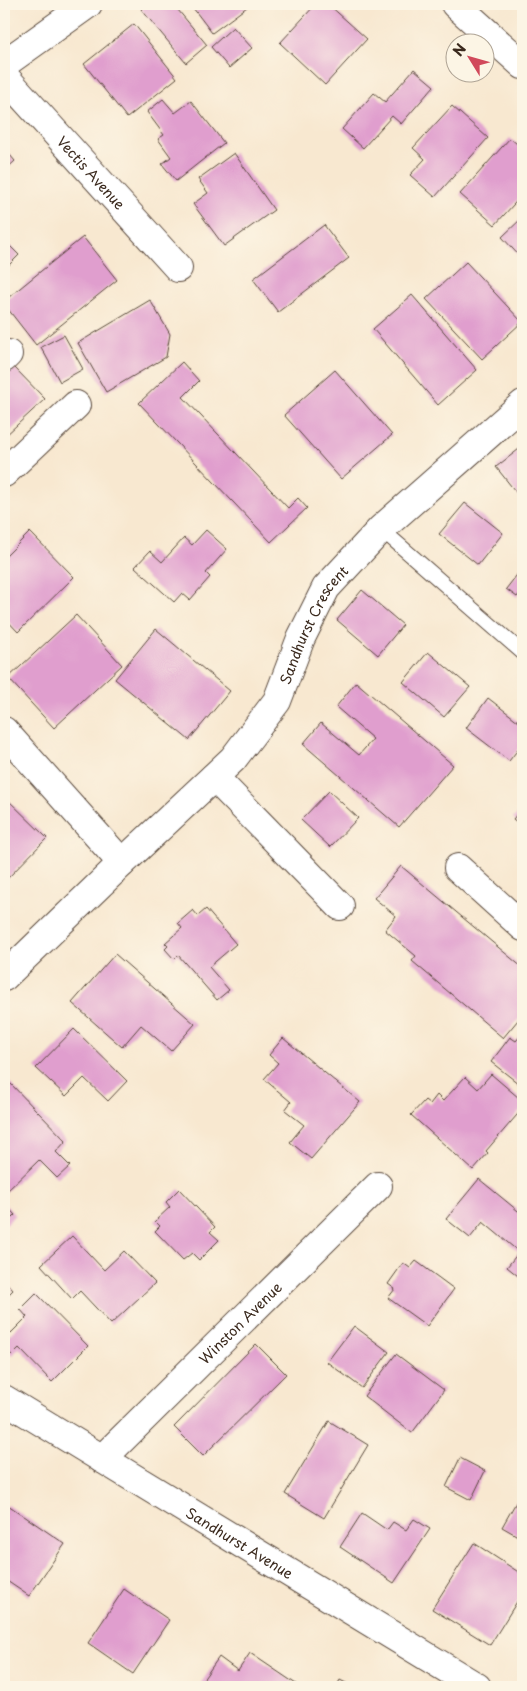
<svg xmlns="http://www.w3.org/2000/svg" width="527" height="1691" viewBox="0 0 527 1691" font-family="'Playpen Sans',sans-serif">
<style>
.building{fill:#e09ece}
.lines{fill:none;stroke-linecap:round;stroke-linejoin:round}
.service-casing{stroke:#574639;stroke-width:16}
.minor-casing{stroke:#574639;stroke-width:30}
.service{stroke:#fff;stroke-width:14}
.minor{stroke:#fff;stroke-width:28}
.labels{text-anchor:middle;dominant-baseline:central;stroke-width:4;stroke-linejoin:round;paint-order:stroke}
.street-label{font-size:14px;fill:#3b2a1e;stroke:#fcf5e5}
</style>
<rect width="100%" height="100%" fill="#fcf5e5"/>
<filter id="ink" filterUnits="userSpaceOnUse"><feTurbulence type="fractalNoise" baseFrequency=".02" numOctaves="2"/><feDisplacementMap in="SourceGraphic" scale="10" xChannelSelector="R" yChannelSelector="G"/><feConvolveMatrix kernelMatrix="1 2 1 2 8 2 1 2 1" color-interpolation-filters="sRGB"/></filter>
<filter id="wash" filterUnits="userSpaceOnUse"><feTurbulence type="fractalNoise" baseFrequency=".0096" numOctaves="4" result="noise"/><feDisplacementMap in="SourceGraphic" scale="20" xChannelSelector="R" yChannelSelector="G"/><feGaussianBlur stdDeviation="1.12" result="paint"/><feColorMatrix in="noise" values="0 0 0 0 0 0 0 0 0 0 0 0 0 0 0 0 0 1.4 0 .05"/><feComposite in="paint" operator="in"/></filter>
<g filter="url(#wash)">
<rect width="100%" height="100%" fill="#f8e8d0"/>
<g id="blocks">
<!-- building -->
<path class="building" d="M148,4H173L207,45L186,63L141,9Z
M190,4H251L212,33Z
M316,4H328L367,39L325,85L280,43Z
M134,24L177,78L127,118L84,64Z
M233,27L252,48L229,68L211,47Z
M414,69L434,86L401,124L392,116L363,148L342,129L374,93L385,102Z
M163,99L175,113L191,101L224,143L176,181L162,164L171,157L158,139L164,135L147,112Z
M452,106L488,138L435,197L410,175L425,159L413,148Z
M510,138L523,149V194L495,225L460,194Z
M4,148L15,161L4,171Z
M234,153L274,210L224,246L193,204L208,193L198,179Z
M523,217V260L502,237Z
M324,225L349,258L278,312L253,279Z
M83,237L117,280L36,345L4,304V301Z
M4,240L19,255L4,270Z
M466,262L522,322L482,359L426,299Z
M412,295L477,370L438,405L373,329Z
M150,300L170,334L166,357L106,392L78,343Z
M64,335L83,369L60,382L41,347Z
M182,362L199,381L183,397L288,508L298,498L307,508L271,542L139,403Z
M14,367L45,399L4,437V377Z
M335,370L392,435L341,479L284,415Z
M523,446V493L519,496L496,467Z
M465,503L503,533L478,565L439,534Z
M206,530L227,549L206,573L210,577L190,600L182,593L174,602L135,567L150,551L162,562L184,538L192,545Z
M30,532L74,577L18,632L4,617V558Z
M523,567V593L521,592L517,597L506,589Z
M362,590L403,625L378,655L337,620Z
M76,615L122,665L54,728L8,678Z
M156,629L230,691L189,740L115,679Z
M428,652L470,687L444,717L403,682Z
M356,682L453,765L399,827L303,744L321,723L359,755L373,739L336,707Z
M488,698L523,725V743L509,761L466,728Z
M329,791L358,818L330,847L301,820Z
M4,796L47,838L4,882Z
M523,807V827L513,819Z
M401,866L523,968V1014L503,1038L412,961L416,956L385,930L396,916L374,898Z
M206,909L236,944L209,967L229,990L217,1000L178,955L174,959L165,949L168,946L165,943L182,928L178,923L193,910L198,916Z
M115,954L195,1024L171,1051L141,1025L122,1047L72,1003Z
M74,1029L127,1081L108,1101L84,1078L66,1096L36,1068Z
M522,1034L523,1035V1087L491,1062L510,1037L516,1041Z
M283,1038L360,1102L311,1159L290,1142L304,1125L285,1110L291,1102L264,1079L278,1063L269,1055Z
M491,1074L519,1098L523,1104V1108L486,1151L488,1153L473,1170L411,1115L425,1100L430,1104L437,1095L443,1101L465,1077L478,1089Z
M9,1082L66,1141L56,1152L70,1166L57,1178L39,1160L4,1194V1087Z
M479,1179L523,1215V1280L507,1267L519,1252L483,1222L470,1238L446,1219Z
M179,1189L215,1227L210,1232L219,1240L199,1260L192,1253L183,1260L155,1231L160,1226L155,1221L170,1207L166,1202Z
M4,1203L15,1215L4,1226Z
M72,1236L104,1270L124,1251L155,1283L111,1324L80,1291L72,1299L41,1265Z
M416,1261L454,1289L427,1326L388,1298L395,1289L388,1284L403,1263L410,1268Z
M4,1280L13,1290L4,1299Z
M36,1293L88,1346L52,1382L19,1348L12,1355L4,1347V1340L27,1317L20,1309Z
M354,1326L389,1352L362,1388L327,1362Z
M256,1344L286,1374L203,1456L174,1427Z
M396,1354L444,1390L412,1433L364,1396Z
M329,1421L368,1445L324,1518L285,1494Z
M460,1458L485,1471L471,1500L446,1487Z
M523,1490V1539L502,1527Z
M8,1505L65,1544L29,1596L4,1579V1511Z
M362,1513L387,1530L393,1522L406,1530L414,1519L430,1529L394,1583L340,1547Z
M474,1543L523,1575V1592L490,1645L432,1609Z
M124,1589L169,1620L133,1674L88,1643Z
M250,1653L296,1684L294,1687H198L219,1657L238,1671Z
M340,1680L354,1687H336Z"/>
</g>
</g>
<g filter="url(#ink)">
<use href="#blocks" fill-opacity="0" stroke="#574639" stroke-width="1"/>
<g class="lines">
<defs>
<path id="service" d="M381,529L523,653"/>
<g id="minor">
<path d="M455,4L523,65"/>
<path d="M4,64L88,4"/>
<path id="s1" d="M4,76L178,268"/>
<path d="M4,358L8,354"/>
<path d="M4,473L76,405"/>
<path d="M4,731L122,863"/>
<path d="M214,777L340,906"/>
<path d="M458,868L523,927"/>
<path id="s2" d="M4,977L122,863L233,759L277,701L301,638L326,588L381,529L523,404"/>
<path id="s3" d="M4,1399L477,1687"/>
<path id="s4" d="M102,1459L378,1186"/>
</g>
</defs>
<!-- service casing -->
<use href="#service" class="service-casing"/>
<!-- minor casing -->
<use href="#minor" class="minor-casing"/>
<!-- service -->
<use href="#service" class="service"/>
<!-- minor -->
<use href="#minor" class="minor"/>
</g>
</g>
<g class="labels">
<!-- street labels -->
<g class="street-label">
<text stroke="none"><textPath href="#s1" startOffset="130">Vectis Avenue</textPath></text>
<text stroke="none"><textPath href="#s2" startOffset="474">Sandhurst Crescent</textPath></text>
<text stroke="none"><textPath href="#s4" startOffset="194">Winston Avenue</textPath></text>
<text stroke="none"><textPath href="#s3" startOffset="276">Sandhurst Avenue</textPath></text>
</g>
</g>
<!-- margin -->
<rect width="527" height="1691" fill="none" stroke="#fcf5e5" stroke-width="20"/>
<!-- north arrow -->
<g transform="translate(470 58) rotate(307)"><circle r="24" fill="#fcf5e5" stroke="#afa495"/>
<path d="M0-4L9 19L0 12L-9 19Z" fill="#d1495b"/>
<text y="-8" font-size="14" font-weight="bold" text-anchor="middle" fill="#3b2a1e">N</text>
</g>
</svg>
